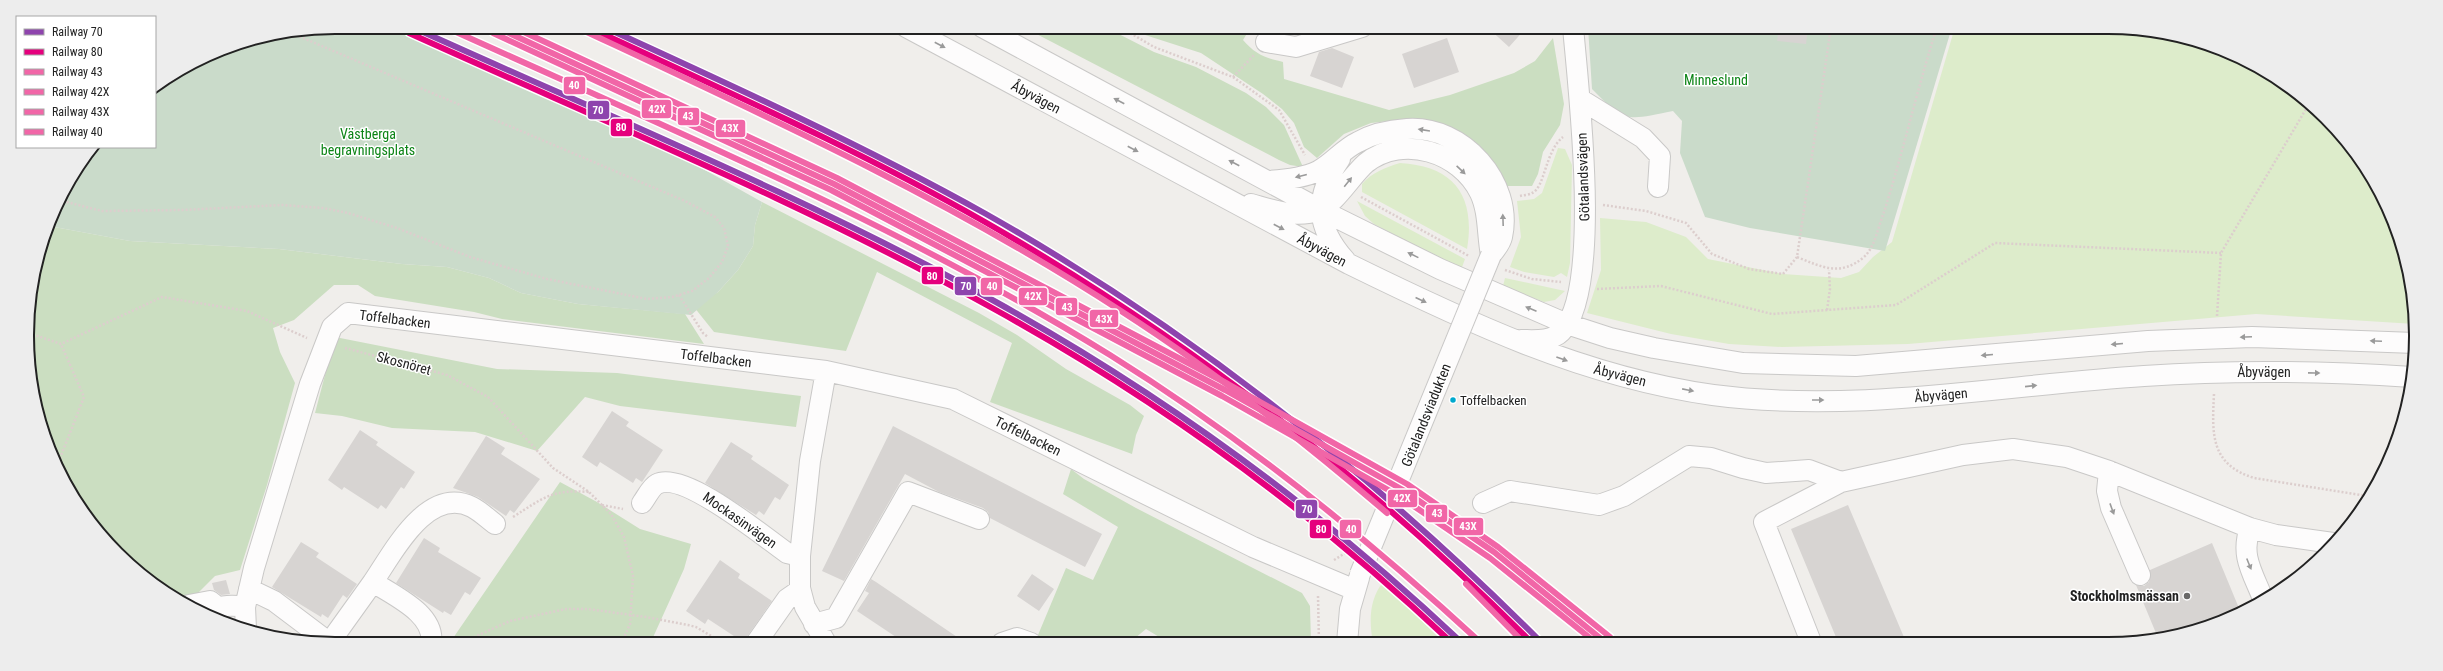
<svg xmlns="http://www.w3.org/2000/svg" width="2443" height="671" viewBox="0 0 2443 671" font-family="'Roboto Condensed',sans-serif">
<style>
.grass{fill:#ddeccb}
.forest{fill:#cbdec1}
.cemetery{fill:#cadbca}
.building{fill:#d7d4d2}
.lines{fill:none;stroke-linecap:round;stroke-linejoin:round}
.minor-casing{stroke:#c9c8c7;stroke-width:22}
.path{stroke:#dccecd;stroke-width:2.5;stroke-dasharray:2 2;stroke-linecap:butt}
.minor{stroke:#fdfcfc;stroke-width:20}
.minor-bridge-casing{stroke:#c9c8c7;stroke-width:22;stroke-linecap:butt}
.minor-bridge{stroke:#fdfcfc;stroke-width:20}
.rail-1-casing{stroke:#fff;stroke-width:9}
.rail-2-casing{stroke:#fff;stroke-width:9}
.rail-3-casing{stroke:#fff;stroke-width:9}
.rail-4-casing{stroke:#fff;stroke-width:9}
.rail-5-casing{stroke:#fff;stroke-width:9}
.rail-6-casing{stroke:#fff;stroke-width:9}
.rail-1{stroke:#8e44ad;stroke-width:6}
.rail-2{stroke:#e5007d;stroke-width:6}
.rail-3{stroke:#f166a7;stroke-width:6}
.rail-4{stroke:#f166a7;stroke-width:6}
.rail-5{stroke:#f166a7;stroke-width:6}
.rail-6{stroke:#f166a7;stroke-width:6}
.oneway{fill:#9a9a9a}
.bus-dot{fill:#00a9ce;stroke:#fff;stroke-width:1.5}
.poi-dot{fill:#6a6968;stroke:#fff;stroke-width:1.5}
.labels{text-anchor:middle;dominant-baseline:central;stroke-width:3;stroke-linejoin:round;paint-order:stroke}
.bus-label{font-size:13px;fill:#222;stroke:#fff;text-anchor:start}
.park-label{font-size:14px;fill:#0c8416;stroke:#fff}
.street-label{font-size:14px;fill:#222;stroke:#fff}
.poi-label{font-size:14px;font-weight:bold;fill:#222;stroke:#fff;text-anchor:end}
.rim{fill:none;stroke:#222;stroke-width:2}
.line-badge{stroke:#fff;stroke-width:1.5}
.badge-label{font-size:11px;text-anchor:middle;font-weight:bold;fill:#fff}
</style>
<rect width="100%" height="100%" fill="#f0eeeb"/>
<!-- grass -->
<path class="grass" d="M1955,27C1994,27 2033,27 2072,27C2103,27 2138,26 2168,33C2291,62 2382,151 2410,274C2413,290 2413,308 2415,324L2256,314L1908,344L1782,347L1729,344L1671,334L1587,313L1601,270L1600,218L1646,222L1686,237L1708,259L1783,274L1841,278L1859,272L1873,257L1892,242Z
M1558,148L1565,149L1572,165L1570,263L1567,277L1561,273L1554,277L1524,272L1510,267L1521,237L1517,201L1534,199L1542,193Z
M1400,163C1454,166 1476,196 1467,249L1362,192V184C1373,172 1384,168 1400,163Z
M1357,201L1465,259L1461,270L1374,224L1365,216Z
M1505,278L1565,291L1555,300L1544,302L1503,286Z
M1383,582L1443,642L1373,643C1369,621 1369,600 1383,582Z"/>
<!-- forest -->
<path class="forest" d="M1023,27H1105L1154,52L1196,67L1246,93L1266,107L1284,125L1303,167L1290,165L1279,160Z
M1130,27H1251L1243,40C1255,54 1265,58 1283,62L1284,79L1389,110L1450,95L1514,73L1535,61L1553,38L1564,104L1560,125L1543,152L1538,174L1532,186H1505L1496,167L1480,146L1457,132L1407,119L1371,123L1344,134L1317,158L1304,147L1294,123L1282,109L1263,94L1201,53L1142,34Z
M762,202L979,313L1017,335L1066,369L1130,405L1144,416L1136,435L1132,454L990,402L1012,343L877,272L846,351L714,332L694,307L718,292L738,270L753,246L755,225Z
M49,226L130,241L279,249L402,264L447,267L489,278L521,293L578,304L685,314L704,344L502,319L474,312L375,296L358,285H334L294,320L273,328L280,352L295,383L267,485L240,570L215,576L187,604L164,592L91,523L59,472L38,416L28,315L38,255Z
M335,337L497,369L617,373L801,396L796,427L620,406L585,397L537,451L475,432L392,428L342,416L315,413Z
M1071,469L1084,479L1136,508L1302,593L1310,606L1311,643H1169L1146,629L1129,643H1047L1038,635L1066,568L1093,580L1118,527L1063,494Z
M560,482L597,502L640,529L691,544L684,569L650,644H449Z"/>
<!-- cemetery -->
<path class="cemetery" d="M336,27H396L680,156L762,202L755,225L753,246L738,270L718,292L691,315L578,304L521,293L489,278L447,267L402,264L279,249L130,241L49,226L59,199L91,147H155V89L218,50L276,33Z
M1588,27H1952L1885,251L1750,228L1705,217L1680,153L1682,121L1673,111C1627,120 1626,124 1592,89Z"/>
<!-- building -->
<path class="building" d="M1487,27H1527L1509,47Z
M1779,27L1808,28L1806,44L1777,41Z
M1447,38L1459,72L1414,88L1402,54Z
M1332,48L1354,57L1342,88L1310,76L1319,52Z
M612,411L629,422L626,426L663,450L642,482L636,478L633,483L600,462L597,467L582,457Z
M893,426L1102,534L1085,567L990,518L988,512L983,508L939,492L905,474L844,581L822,571Z
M360,430L378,442L376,445L415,472L404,489L401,487L386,509L381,505L378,509L344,487L342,490L328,480Z
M486,436L505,448L501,454L540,479L514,513L510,510L506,516L478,497L453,488Z
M731,442L753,456L751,459L789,485L780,500L775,497L764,515L759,511L756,515L705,483Z
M1848,505L1906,642H1838L1791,529Z
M424,538L440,548L438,552L481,578L470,595L465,592L451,615L444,611L443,613L396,583Z
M301,542L319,553L316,557L357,584L347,598L343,595L328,618L322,614L321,617L272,587Z
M2212,543L2241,613L2158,638L2136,585L2144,586L2149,582L2150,570Z
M720,560L740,574L738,578L772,601L746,638L743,636L740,640L708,619L705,624L686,611Z
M1032,574L1054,589L1039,611L1017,596Z
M871,579L876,582L966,643H905L857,611L869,593L865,591Z
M226,580L230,594L221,595L214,590L212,583Z"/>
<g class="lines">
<defs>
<path id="minor" d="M906,27L1349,264C1465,321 1583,377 1713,395C1857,414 2001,385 2144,376C2233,370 2323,371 2412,377
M982,27L1321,210L1440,269L1567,324L1610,338L1654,348L1743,363L1856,366L2148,341L2252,337L2415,343
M1266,42L1296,47L1362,27
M1580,99L1643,138L1660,156L1658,187
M1340,159C1315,196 1314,225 1345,260
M1268,181C1285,180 1303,178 1318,171C1333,163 1343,149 1358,142C1372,134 1391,130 1407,129C1463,125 1514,183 1502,237C1501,243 1495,250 1491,255
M1251,204C1273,210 1297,219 1319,210C1335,204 1352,175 1366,163C1403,134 1460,152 1480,193C1489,212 1487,235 1491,255
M1521,340C1534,340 1551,342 1561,332C1603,291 1578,86 1573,27
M826,371L810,461L800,556V588L805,607L826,643
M2109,471L2107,491L2111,508L2140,575
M642,503C646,498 651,487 657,484C684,470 764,537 787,553L800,556
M1483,503L1510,491L1599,505L1624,496L1689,456L1711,458L1743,468L1766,473L1809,470L1841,482
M2250,528C2240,556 2253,573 2263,599
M249,589L274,601L331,644
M189,605L210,601L219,608
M208,615C217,604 233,605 245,607
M814,624L836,618L908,492L979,519
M246,629L245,607L254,568L310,384L332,327L348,313L826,371L953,399L1253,547L1355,590
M330,642L373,582
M1811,642L1764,522L1841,482L1963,455L2013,449L2067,457L2109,471L2250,528L2276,535L2333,543
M756,643L787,599L800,590
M1002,643L1017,638L1031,643
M1347,643L1350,609L1359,578
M431,644C436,614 394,596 373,582C393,553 427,485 472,507C480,511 487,518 495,524"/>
</defs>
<!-- minor casing -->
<use href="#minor" class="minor-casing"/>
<!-- path -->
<path class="path" d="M1120,27L1154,47L1233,77L1279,110L1305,155
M1927,27L1936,29
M1233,77L1254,55
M1520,196C1524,195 1529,195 1532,193C1545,188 1545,151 1563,137
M1361,197L1469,256
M59,200L102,211L183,210L282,205L323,208L348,213L397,228L470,257L547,279L647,299L672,297L692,291L709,278L722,262L728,246L724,228L715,217L685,201L289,32
M1603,205L1646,211L1686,223L1712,254L1749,269L1783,274L1797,257L1831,27
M1797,257C1822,267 1840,277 1864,257C1875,247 1878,227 1883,215C1903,153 1917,89 1937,27
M1505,270L1532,279L1561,282
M1597,289L1661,286L1772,314L1896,305L1995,243L2221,253
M679,295L703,333L708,337
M1827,310L1830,289L1829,270
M2217,316L2221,253L2309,104
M29,333L61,344L162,297L247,311L307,338
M345,348L447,375L488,397L553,468L589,492L611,514L624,537L633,576L630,624L621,644
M2214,394C2212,434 2210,464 2254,478L2367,496
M57,466L84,397L61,344
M602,505L623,509
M513,517C543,498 552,489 589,492
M1334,560L1347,552
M1318,596L1319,643
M455,644L461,643L510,621L566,609H588L646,617L688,625L696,627L723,643"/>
<!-- minor -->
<use href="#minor" class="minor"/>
<defs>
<path id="minor-bridge" d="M1360,574L1491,255"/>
</defs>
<!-- minor-bridge casing -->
<use href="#minor-bridge" class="minor-bridge-casing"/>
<!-- minor-bridge -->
<use href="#minor-bridge" class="minor-bridge"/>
<defs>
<path id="rail-1" d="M412,27C608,116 808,198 996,302C1164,395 1321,510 1461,642
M604,27C733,86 862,145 986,214C1191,330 1375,476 1541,642"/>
<path id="rail-2" d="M409,33C605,122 806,204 994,309C1159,400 1314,513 1451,642
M601,33C730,93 861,151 985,222C1186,337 1367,478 1531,642"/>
<path id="rail-3" d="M496,27L834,184L1225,390L1403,490L1494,552L1605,642"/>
<path id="rail-4" d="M493,33L831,190L1222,396L1399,496L1490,558L1595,642"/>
<path id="rail-5" d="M513,27L837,178L1228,384L1407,484L1498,547L1610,637"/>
<path id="rail-6" d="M445,27C670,129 900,225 1110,355C1243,438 1365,536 1480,642
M576,27C762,114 949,199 1121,311C1216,372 1302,440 1387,513
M1466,584L1523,642"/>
</defs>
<!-- rail-1 casing -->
<use href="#rail-1" class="rail-1-casing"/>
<!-- rail-2 casing -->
<use href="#rail-2" class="rail-2-casing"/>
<!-- rail-3 casing -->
<use href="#rail-3" class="rail-3-casing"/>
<!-- rail-4 casing -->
<use href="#rail-4" class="rail-4-casing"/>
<!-- rail-5 casing -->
<use href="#rail-5" class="rail-5-casing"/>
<!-- rail-6 casing -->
<use href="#rail-6" class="rail-6-casing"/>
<!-- rail-1 -->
<use href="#rail-1" class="rail-1"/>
<!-- rail-2 -->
<use href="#rail-2" class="rail-2"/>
<!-- rail-3 -->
<use href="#rail-3" class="rail-3"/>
<!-- rail-4 -->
<use href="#rail-4" class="rail-4"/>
<!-- rail-5 -->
<use href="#rail-5" class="rail-5"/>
<!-- rail-6 -->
<use href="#rail-6" class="rail-6"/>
</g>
<!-- one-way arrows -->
<defs><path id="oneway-solid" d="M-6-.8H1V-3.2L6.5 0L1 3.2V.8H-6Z"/></defs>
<g class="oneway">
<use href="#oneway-solid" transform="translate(940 45) rotate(28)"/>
<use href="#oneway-solid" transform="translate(1119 101) rotate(-152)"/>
<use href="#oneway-solid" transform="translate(1424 130) rotate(-171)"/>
<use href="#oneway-solid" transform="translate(1133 149) rotate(28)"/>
<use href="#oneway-solid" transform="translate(1234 163) rotate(-152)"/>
<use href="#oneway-solid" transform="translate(1461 170) rotate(43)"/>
<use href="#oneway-solid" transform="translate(1301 176) rotate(166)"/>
<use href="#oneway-solid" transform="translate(1348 182) rotate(-51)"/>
<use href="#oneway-solid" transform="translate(1503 220) rotate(-92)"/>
<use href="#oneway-solid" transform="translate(1279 227) rotate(28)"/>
<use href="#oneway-solid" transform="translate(1413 255) rotate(-154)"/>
<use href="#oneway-solid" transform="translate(1421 300) rotate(25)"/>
<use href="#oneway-solid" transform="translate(1531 309) rotate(-157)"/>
<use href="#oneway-solid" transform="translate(2246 337) rotate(178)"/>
<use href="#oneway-solid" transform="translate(2376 341) rotate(-177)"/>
<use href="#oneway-solid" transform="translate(2117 344) rotate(175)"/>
<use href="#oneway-solid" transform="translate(1987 355) rotate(175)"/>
<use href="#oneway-solid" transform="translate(1562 359) rotate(20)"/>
<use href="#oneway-solid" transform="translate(2314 373) rotate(1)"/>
<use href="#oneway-solid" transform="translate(2031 386) rotate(-6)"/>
<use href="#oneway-solid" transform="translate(1688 390) rotate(11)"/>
<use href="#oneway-solid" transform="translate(1818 400)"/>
<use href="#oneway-solid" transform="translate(2112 509) rotate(70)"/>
<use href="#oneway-solid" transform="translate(2249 564) rotate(68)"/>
</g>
<!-- markers -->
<circle class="bus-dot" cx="1453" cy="400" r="3.5"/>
<circle class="poi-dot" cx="2187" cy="596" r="4"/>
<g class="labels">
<!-- bus labels -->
<g class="bus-label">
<text x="1460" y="400">Toffelbacken</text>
</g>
<!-- park labels -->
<g class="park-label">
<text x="1716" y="80">Minneslund</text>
<text x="368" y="134">Västberga<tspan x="368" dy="16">begravningsplats</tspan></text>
</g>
<!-- street labels -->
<g class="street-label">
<text transform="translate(1036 97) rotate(28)">Åbyvägen</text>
<text transform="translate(1583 177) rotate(-92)">Götalandsvägen</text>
<text transform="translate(1322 250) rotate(28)">Åbyvägen</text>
<text transform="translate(395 319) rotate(7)">Toffelbacken</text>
<text transform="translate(716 358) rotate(7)">Toffelbacken</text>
<text transform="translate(404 363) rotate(15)">Skosnöret</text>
<text x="2264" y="372">Åbyvägen</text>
<text transform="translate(1620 375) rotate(14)">Åbyvägen</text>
<text transform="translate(1941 395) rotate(-5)">Åbyvägen</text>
<text transform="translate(1426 415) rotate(-68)">Götalandsviadukten</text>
<text transform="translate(1028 436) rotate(26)">Toffelbacken</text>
<text transform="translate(740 520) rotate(35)">Mockasinvägen</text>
</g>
<!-- poi labels -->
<g class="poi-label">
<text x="2179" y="596">Stockholmsmässan</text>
</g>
</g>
<!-- crop -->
<path d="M0 0H2443V671H0ZM335 34H2108A301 301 0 0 1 2409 335V336A301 301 0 0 1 2108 637H335A301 301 0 0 1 34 336V335A301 301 0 0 1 335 34Z" fill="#ededed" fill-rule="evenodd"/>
<path class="rim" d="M335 34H2108A301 301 0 0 1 2409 335V336A301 301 0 0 1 2108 637H335A301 301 0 0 1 34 336V335A301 301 0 0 1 335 34Z"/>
<g class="line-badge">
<rect x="563" y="76" width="23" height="19" rx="4" fill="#f166a7"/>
<rect x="641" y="99" width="31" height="20" rx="4" fill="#f166a7"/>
<rect x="587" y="100" width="23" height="20" rx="4" fill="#8e44ad"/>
<rect x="677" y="107" width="23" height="19" rx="4" fill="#f166a7"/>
<rect x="610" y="118" width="23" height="19" rx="4" fill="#e5007d"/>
<rect x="715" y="119" width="31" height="19" rx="4" fill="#f166a7"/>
<rect x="921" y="266" width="23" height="19" rx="4" fill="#e5007d"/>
<rect x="954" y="276" width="23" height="20" rx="4" fill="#8e44ad"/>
<rect x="980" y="277" width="23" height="19" rx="4" fill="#f166a7"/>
<rect x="1018" y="287" width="30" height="19" rx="4" fill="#f166a7"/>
<rect x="1055" y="297" width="23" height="19" rx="4" fill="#f166a7"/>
<rect x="1089" y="309" width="30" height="19" rx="4" fill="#f166a7"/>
<rect x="1387" y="489" width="31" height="19" rx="4" fill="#f166a7"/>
<rect x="1295" y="499" width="23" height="20" rx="4" fill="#8e44ad"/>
<rect x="1425" y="504" width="23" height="19" rx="4" fill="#f166a7"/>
<rect x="1453" y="517" width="31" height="19" rx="4" fill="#f166a7"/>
<rect x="1309" y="519" width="23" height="20" rx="4" fill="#e5007d"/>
<rect x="1339" y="519" width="23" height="20" rx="4" fill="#f166a7"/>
</g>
<g class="badge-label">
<text x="574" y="89">40</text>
<text x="657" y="113">42X</text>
<text x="598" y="114">70</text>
<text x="688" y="120">43</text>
<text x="621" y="131">80</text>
<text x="730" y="132">43X</text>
<text x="932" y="280">80</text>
<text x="966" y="290">70</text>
<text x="992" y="290">40</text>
<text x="1033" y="300">42X</text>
<text x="1067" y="311">43</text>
<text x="1104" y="323">43X</text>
<text x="1402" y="502">42X</text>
<text x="1307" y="513">70</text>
<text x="1437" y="517">43</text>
<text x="1468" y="530">43X</text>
<text x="1321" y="533">80</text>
<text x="1351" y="533">40</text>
</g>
<!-- legend -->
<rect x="16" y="16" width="140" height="132" fill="#ffffff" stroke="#a7a7a7"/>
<rect x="24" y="29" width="20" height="6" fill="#8e44ad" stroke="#a7a7a7"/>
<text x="52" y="36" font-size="12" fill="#222222">Railway 70</text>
<rect x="24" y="49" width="20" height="6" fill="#e5007d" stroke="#a7a7a7"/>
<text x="52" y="56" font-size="12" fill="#222222">Railway 80</text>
<rect x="24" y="69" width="20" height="6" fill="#f166a7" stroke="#a7a7a7"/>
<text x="52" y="76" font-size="12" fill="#222222">Railway 43</text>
<rect x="24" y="89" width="20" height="6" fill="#f166a7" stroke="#a7a7a7"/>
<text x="52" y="96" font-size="12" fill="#222222">Railway 42X</text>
<rect x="24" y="109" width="20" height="6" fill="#f166a7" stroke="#a7a7a7"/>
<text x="52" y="116" font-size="12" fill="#222222">Railway 43X</text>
<rect x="24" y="129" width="20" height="6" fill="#f166a7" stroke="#a7a7a7"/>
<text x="52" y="136" font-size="12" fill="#222222">Railway 40</text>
</svg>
